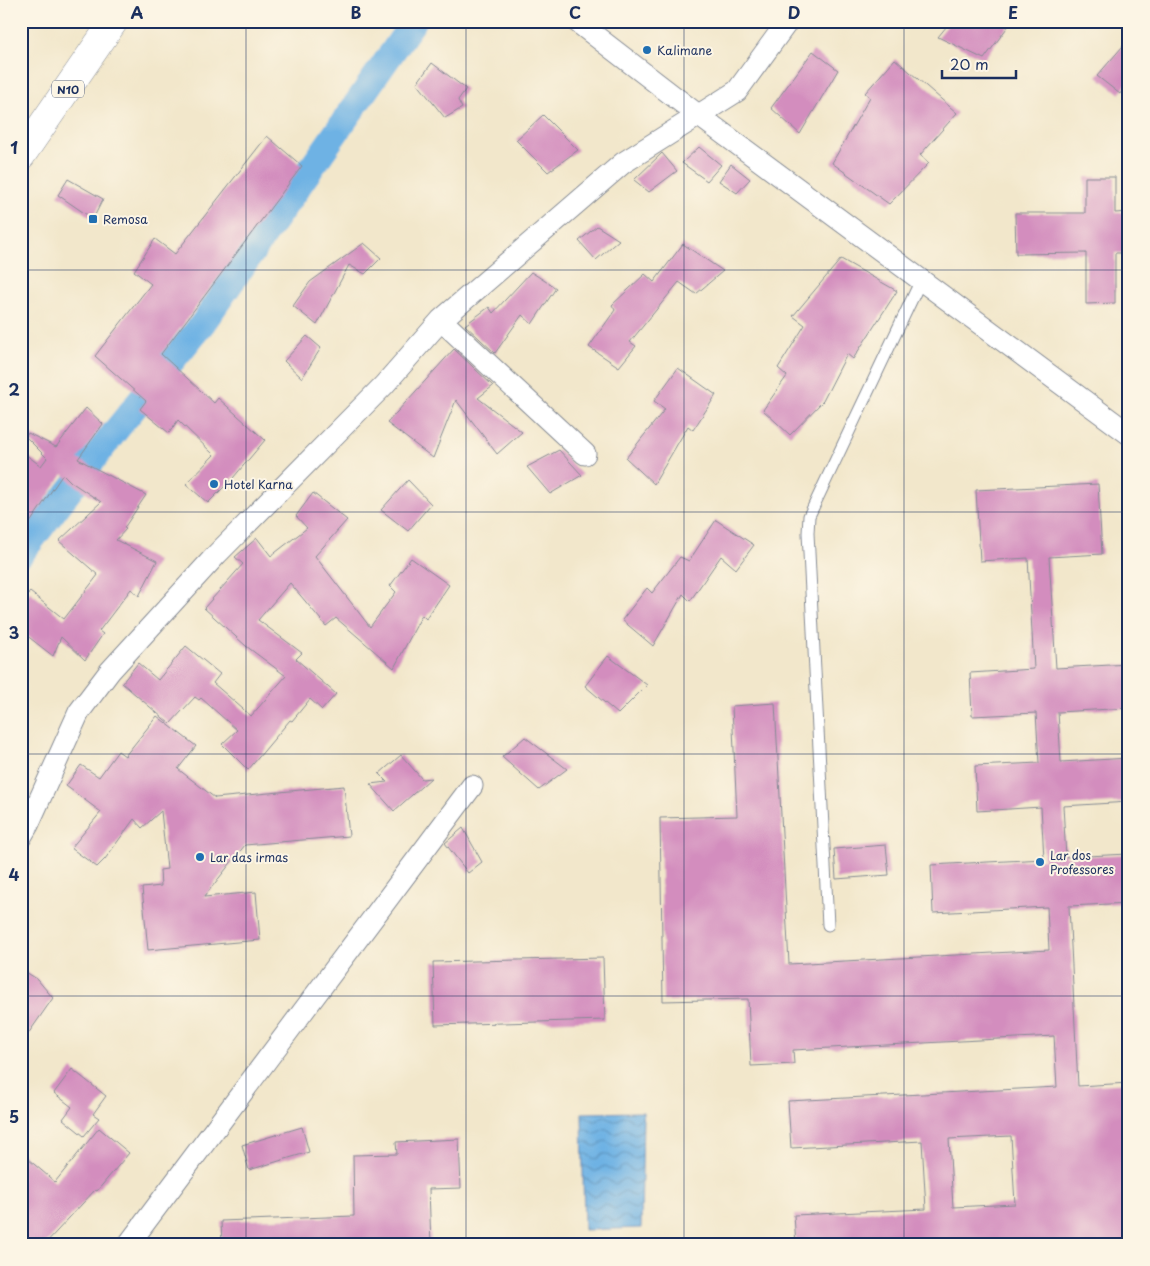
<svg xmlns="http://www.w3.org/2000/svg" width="1150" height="1266" viewBox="0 0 1150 1266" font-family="'Playpen Sans',sans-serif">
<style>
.water{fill:url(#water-waves);stroke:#4470a1}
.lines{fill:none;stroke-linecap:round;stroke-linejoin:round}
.canal{stroke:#6eb2e4;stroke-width:26}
.building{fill:#d38dbe;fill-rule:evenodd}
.lane-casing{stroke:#868b94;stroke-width:13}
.street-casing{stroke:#868b94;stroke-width:23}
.primary-casing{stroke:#868b94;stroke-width:29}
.lane{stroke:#fff;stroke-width:11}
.street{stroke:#fff;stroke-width:21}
.primary{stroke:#fff;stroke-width:28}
.grid{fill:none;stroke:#1b2f5e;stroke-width:1;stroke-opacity:0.55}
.poi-dot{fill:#1f6fb2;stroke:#fcf5e5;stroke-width:2}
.labels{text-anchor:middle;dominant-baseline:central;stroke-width:4;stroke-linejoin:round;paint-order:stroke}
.shield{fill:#fcf5e5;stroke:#5e6a86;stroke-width:1}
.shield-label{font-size:11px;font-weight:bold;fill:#1b2f5e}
.poi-label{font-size:12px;fill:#1b2f5e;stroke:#fcf5e5;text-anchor:start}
.neatline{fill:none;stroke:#1b2f5e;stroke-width:2}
.grid-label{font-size:16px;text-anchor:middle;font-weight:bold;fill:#1b2f5e}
</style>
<defs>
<pattern id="water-waves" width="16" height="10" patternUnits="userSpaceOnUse" patternTransform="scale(1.25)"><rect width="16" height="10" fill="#6eb2e4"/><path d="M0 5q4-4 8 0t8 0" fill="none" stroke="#5a91bc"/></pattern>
</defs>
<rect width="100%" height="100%" fill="#fcf5e5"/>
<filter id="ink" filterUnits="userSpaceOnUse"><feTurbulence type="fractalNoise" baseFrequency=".02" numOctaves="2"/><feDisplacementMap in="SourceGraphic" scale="10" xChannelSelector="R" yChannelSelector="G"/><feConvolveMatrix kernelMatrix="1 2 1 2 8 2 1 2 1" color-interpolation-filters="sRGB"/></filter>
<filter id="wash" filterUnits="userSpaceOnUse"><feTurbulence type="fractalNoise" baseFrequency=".0096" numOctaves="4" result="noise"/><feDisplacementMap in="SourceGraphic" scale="20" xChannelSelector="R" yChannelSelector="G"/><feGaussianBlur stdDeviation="1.12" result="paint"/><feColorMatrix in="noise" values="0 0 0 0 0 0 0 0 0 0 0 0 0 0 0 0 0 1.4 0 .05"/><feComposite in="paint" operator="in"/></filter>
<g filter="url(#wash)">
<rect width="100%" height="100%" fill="#f2e7cb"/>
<!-- water -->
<path class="water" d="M643,1112L641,1228L584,1230L582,1113Z"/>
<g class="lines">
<!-- canal -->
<path class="canal" d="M21,554L117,429L203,323L414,21"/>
</g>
<g id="blocks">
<!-- building -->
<path class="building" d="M951,21H1012L984,59L938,37Z
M1129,39V80L1120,94L1097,76Z
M813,51L838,70L800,134L771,108Z
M895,59L957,113L920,155L929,163L889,204L832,163L870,97L865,93Z
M432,63L466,89L458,100L462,108L445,118L417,83Z
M543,115L578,150L548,172L516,140Z
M267,136L302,166L161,354L214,403L218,398L265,440L233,478L208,503L186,484L214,455L178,420L169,433L140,409L146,401L95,356L151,284L134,271L155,239L175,254Z
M699,147L721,165L707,181L682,163Z
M662,153L677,171L649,192L634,180Z
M731,164L750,179L737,193L719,181Z
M1085,177H1115V213L1129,212V253H1115V303L1086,304V253L1016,254L1015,213H1085Z
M68,179L103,199L93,219L58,195Z
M597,226L619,240L596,260L579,241Z
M364,243L381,258L365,274L349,265L317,325L293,306L310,282Z
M683,244L723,271L696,294L679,282L630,342L636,346L619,367L589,347L615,310L612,305L645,274L654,282Z
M841,259L897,291L853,359L847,354L823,401L790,435L763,410L787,376L778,368L805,325L793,316Z
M531,272L556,288L532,324L522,315L495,353L465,325L489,307L493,313Z
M307,336L321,348L302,378L284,361Z
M454,349L493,386L478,398L522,432L497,454L456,400L433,458L387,423Z
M678,368L716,395L693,430L688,426L654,484L626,458L665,409L654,401Z
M86,408L103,424L78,459L146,495L124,528L126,529L116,540L157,561L139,596L131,589L99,631L103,634L85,660L61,637L53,656L21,631V600L30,592L64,619L98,575L59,541L101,502L71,482L63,474L21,536V451L41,466L47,458L26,437L28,433L56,447Z
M559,450L582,475L550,494L527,467Z
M408,480L431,504L408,531L381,510Z
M1098,484L1102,554L1049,557L1056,668L1129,664V708L1058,712L1061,762L1129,758V802L1063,806L1066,857L1129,854V903L1069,906L1078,1086L1129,1083V1242L1083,1245H796L794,1215L926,1209L922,1141L791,1148L788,1101L1057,1087L1054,1036L793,1050L794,1064L751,1066L748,999L663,1001L660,818L737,816L732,706L775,703L789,964L1049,950L1047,907L933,913L931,865L1044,859L1041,807L977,811L975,766L1039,763L1036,713L972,716L970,673L1034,669L1028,558L980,561L976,490ZM1011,1136L1015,1204L953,1207L949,1139Z
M313,493L347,520L315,556L370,627L396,592L390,586L411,558L449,585L426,619L422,615L394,668L336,618L326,626L290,583L258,620L302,653L296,659L336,694L322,710L310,699L292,721L290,720L248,770L222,744L237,730L201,698L199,700L195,697L170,724L122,683L138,663L158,680L186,646L220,674L213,683L251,716L286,676L246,646L204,608L243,564L235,557L257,538L271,556L307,528L296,516Z
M716,520L754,545L736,569L721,556L690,601L683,594L653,646L622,620L647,588L652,593L680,557L689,561Z
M608,656L647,685L618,714L585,686Z
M157,716L196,746L178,769L215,798L344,786L349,836L245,845L204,897L256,892L260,940L148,950L142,888L161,886L160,870L167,869L161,811L142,828L134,819L105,859L97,867L71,848L101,812L66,786L81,765L99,777L118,751L125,756Z
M525,737L567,769L539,790L502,757Z
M401,755L422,779L431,778L394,811L370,784L387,782L379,774Z
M463,828L482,862L468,873L445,843Z
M886,845L889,875L836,879L834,849Z
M603,958L605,1020L435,1025L433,962Z
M21,969L37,979L53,998L21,1044Z
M72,1069L106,1096L93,1114L99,1118L84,1136L63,1119L72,1107L54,1093Z
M302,1127L309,1152L249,1170L242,1145Z
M99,1128L129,1153L97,1191L95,1190L44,1245H21V1153L55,1182Z
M459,1139L461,1188L429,1189L431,1245H222L221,1221L354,1216L353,1155L397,1154L396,1142Z"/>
</g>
</g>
<g filter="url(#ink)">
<use href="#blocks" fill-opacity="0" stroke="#868b94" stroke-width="1"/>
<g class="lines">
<defs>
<path id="lane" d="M828,925L808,533L809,516L921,280"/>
<path id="street" d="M576,21L698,115L1129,434
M441,320L585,454
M21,837L28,825L79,712L110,671L217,554L384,385L441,320L623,163L737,91L788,21
M128,1245L472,786"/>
<path id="primary" d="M21,156L114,21"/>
</defs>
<!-- lane casing -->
<use href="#lane" class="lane-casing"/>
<!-- street casing -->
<use href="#street" class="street-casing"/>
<!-- primary casing -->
<use href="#primary" class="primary-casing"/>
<!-- lane -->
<use href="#lane" class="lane"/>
<!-- street -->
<use href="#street" class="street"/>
<!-- primary -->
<use href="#primary" class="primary"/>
</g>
</g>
<!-- grid -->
<path class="grid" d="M246,21V1245M466,21V1245M684,21V1245M904,21V1245M21,270H1129M21,512H1129M21,754H1129M21,996H1129"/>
<!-- markers -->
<g class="poi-dot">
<circle cx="647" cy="50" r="5"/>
<rect x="88" y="214" width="10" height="10" rx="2.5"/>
<circle cx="214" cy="484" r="5"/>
<circle cx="200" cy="857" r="5"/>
<circle cx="1040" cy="862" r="5"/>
</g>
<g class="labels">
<!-- shield labels -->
<rect class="shield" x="52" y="80.5" width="32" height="17" rx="4"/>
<g class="shield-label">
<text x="68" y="89">N10</text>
</g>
<!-- poi labels -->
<g class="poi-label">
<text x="657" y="50">Kalimane</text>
<text x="103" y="219">Remosa</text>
<text x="224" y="484">Hotel Karna</text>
<text x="1050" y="855">Lar dos<tspan x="1050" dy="14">Professores</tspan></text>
<text x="210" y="857">Lar das irmas</text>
</g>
</g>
<!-- margin -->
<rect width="1150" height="1266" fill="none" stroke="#fcf5e5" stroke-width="55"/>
<!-- scale -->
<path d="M942 70v8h74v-8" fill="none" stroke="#1b2f5e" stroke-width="2.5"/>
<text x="950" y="70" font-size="15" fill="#1b2f5e" stroke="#fcf5e5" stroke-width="4" paint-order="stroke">20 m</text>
<rect x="28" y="28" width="1094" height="1210" class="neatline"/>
<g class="grid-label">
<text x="137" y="19">A</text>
<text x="356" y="19">B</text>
<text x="575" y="19">C</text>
<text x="794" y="19">D</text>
<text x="1013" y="19">E</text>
<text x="14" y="154">1</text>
<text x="14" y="396">2</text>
<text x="14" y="639">3</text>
<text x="14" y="881">4</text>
<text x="14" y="1123">5</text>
</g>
</svg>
